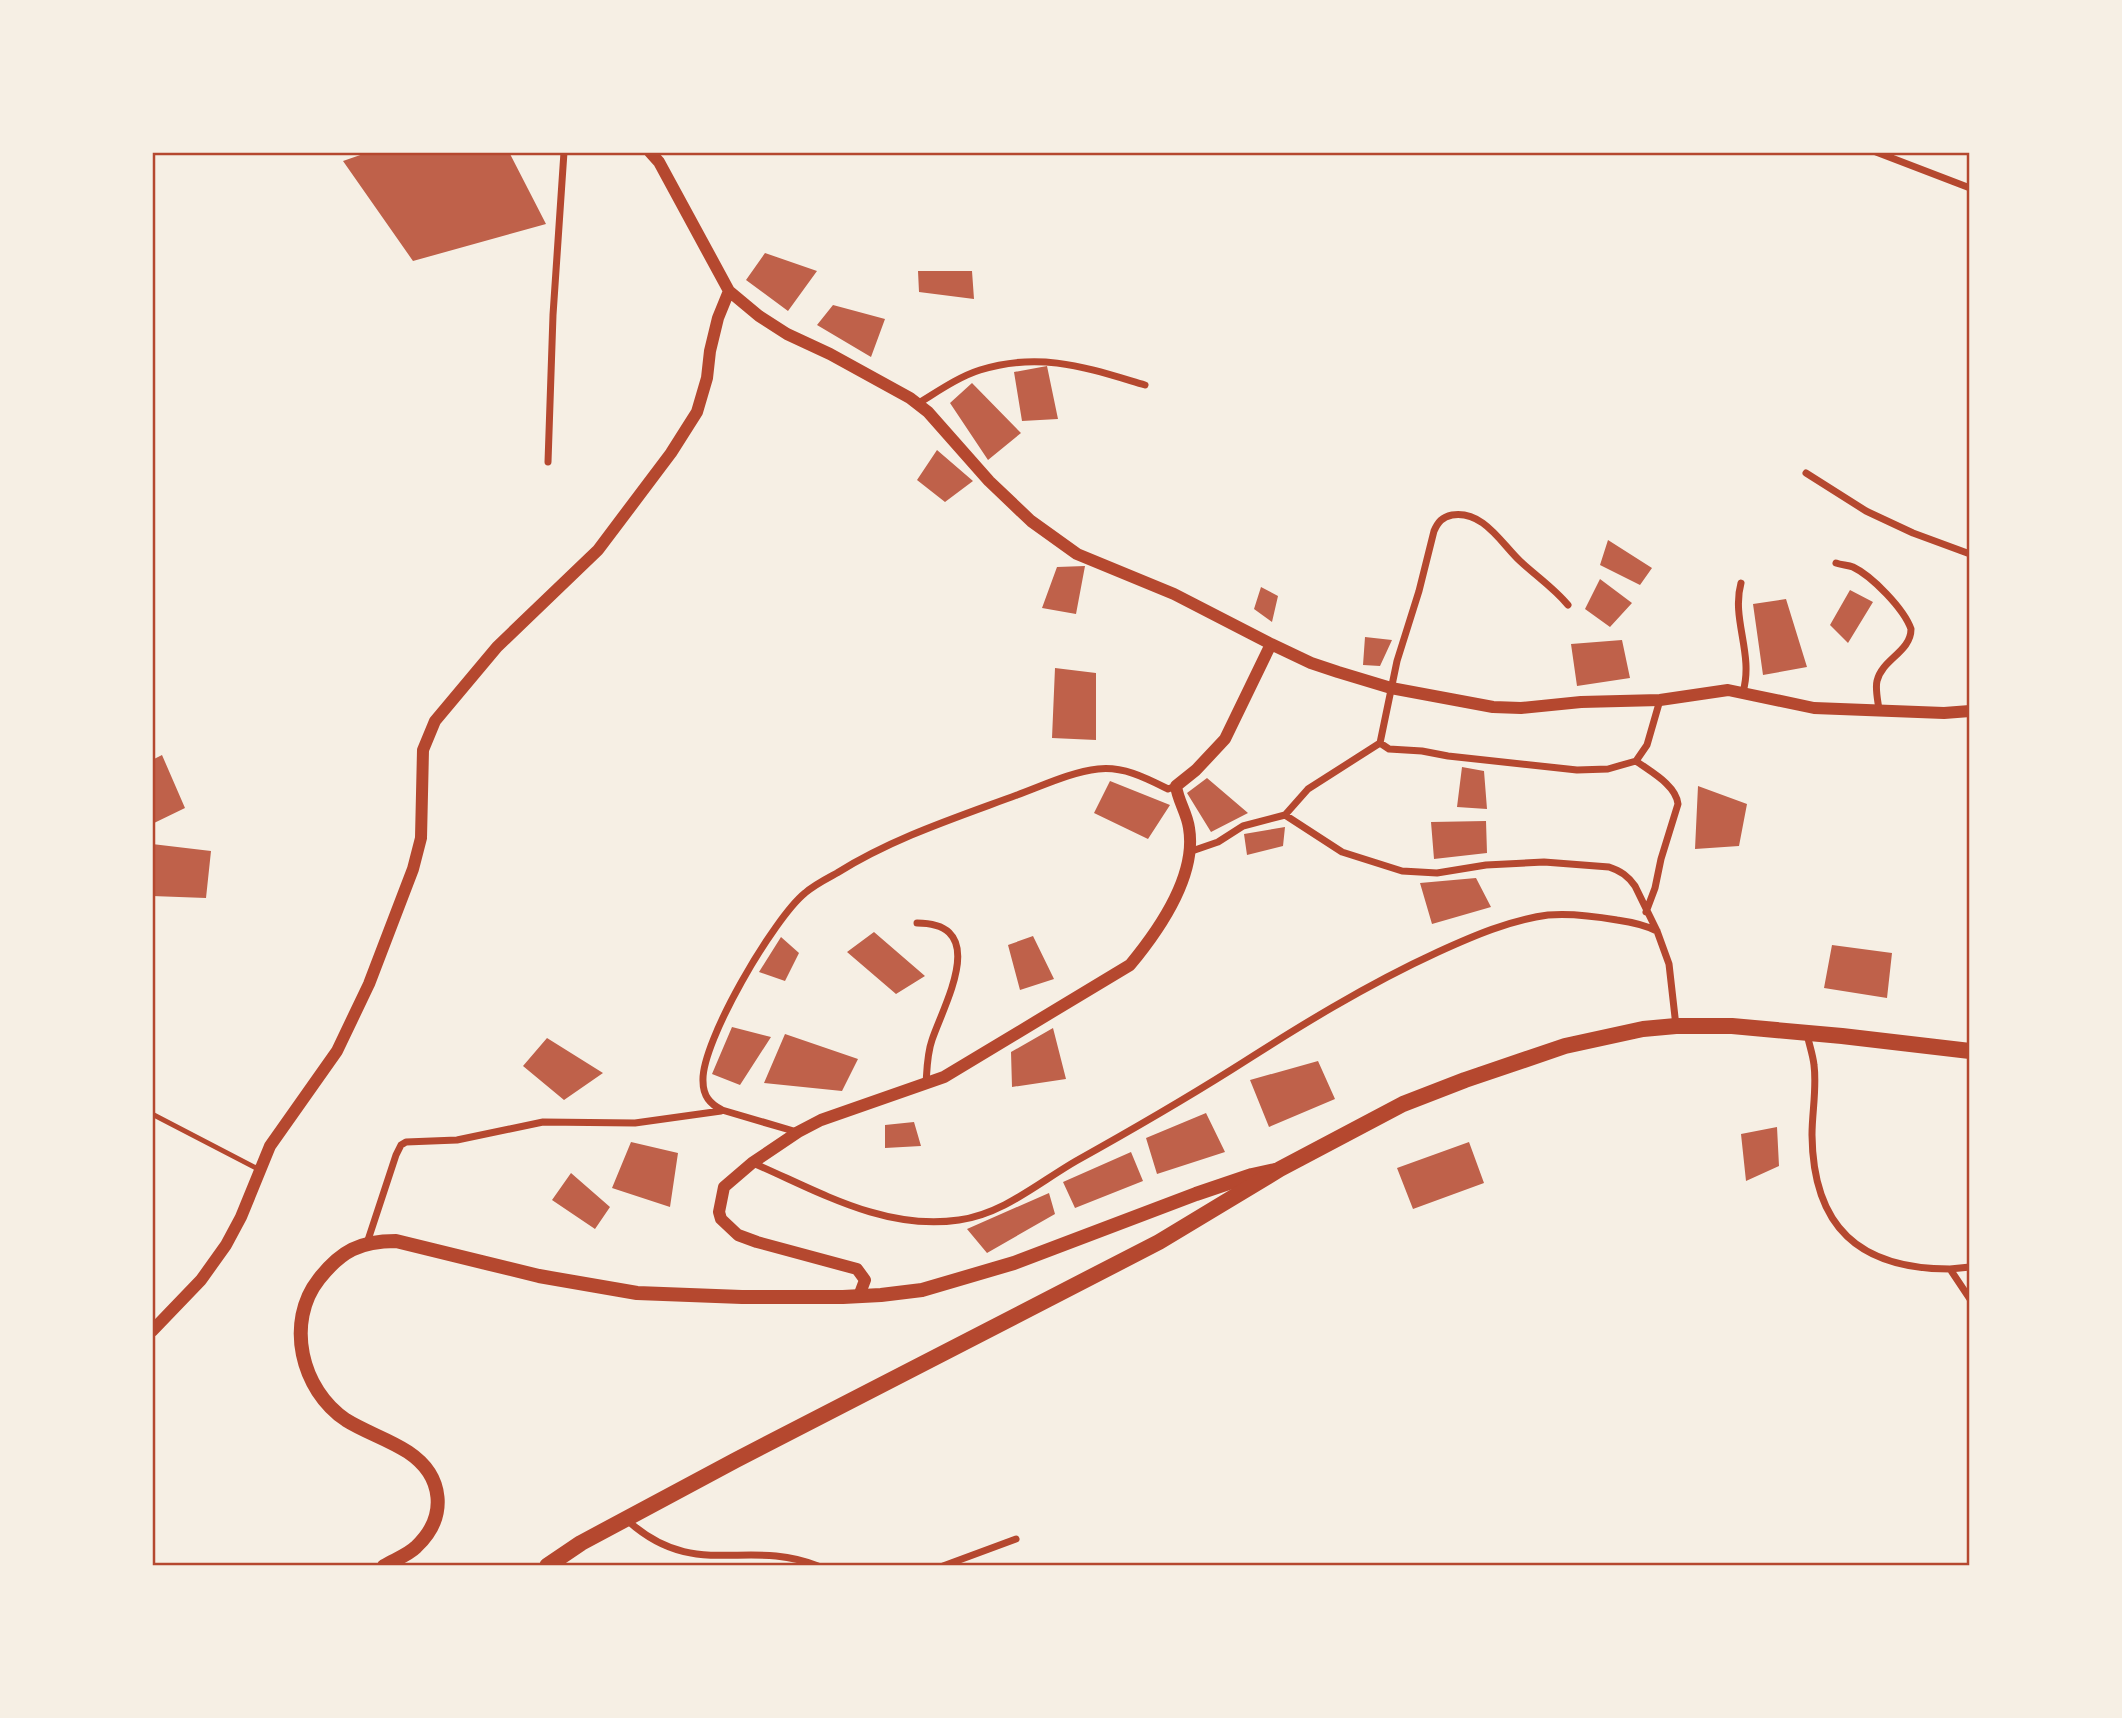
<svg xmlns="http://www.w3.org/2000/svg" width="2122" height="1718" viewBox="0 0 2122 1718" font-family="Figtree,sans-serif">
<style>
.building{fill:#bf614a}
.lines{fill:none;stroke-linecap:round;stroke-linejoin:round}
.service{stroke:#b5482f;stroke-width:5}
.minor{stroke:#b5482f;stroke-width:7}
.tertiary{stroke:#b5482f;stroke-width:12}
.secondary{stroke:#b5482f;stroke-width:14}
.primary{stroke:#b5482f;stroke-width:16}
.neatline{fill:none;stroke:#b5482f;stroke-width:2.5}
</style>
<rect width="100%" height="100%" fill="#f6efe4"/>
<!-- building -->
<path class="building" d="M369,152H509L546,224L413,261L343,161Z
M765,253L817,271L788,311L746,280Z
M918,271H972L974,299L919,292Z
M833,305L885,319L871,357L817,325Z
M1047,366L1058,419L1022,421L1014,372Z
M972,383L1021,433L988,460L950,403Z
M937,450L973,481L945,502L917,480Z
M1608,540L1652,568L1640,585L1600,565Z
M1085,566L1076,614L1042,608L1057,567Z
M1600,579L1632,603L1610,627L1585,609Z
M1261,587L1278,596L1272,622L1254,609Z
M1850,590L1873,602L1848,643L1830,625Z
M1786,599L1807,667L1763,675L1753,604Z
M1365,637L1392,640L1380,666L1363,665Z
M1622,640L1630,678L1577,686L1571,644Z
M1055,668L1096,673V740L1052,738Z
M162,755L185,808L152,824V760Z
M1462,767L1484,771L1487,809L1457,807Z
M1207,778L1248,813L1211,832L1187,793Z
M1110,781L1170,805L1148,839L1094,813Z
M1698,786L1747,804L1739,846L1695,849Z
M1486,821L1487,853L1434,859L1431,822Z
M1285,827L1283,846L1247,855L1244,834Z
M152,844L211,851L206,898L152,896Z
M1476,878L1491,907L1432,924L1420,883Z
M874,932L925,976L896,994L847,952Z
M1033,936L1054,979L1020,990L1008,945Z
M781,937L799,953L785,981L759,972Z
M1832,945L1892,953L1887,998L1824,988Z
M732,1027L771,1037L740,1085L712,1074Z
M1053,1028L1066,1079L1012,1087L1011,1052Z
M785,1034L858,1059L842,1091L764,1083Z
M547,1038L603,1073L564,1100L523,1066Z
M1318,1061L1335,1099L1269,1127L1250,1080Z
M1206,1113L1225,1152L1157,1174L1146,1138Z
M914,1122L921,1146L885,1148V1125Z
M1777,1127L1779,1166L1746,1181L1741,1134Z
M631,1142L678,1153L670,1207L612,1188Z
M1469,1142L1484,1183L1413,1209L1397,1168Z
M1131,1152L1143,1181L1075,1208L1063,1182Z
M571,1173L610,1207L595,1229L552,1200Z
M1049,1193L1055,1214L987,1253L967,1229Z"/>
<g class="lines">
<!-- service -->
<path class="service" d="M152,1114L258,1169"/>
<!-- minor -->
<path class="minor" d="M1876,152L1970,188
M917,404C937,392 958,377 980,370C1041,351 1087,368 1145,385
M548,462L553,315L564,152
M1806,473L1866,511L1913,533L1970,554
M1836,563C1841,565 1848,565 1853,567C1872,576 1904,609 1911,629C1911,652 1882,659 1877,681C1875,689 1878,701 1879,710
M1741,583C1731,619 1754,654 1743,692
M1380,743L1397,661L1419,591L1434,531C1438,522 1442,517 1452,515C1483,510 1501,543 1520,561C1536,576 1554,588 1568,605
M1636,761L1647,745L1660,700
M1285,815L1342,852L1402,871L1437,873L1486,865L1544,862L1609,867C1621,871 1628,876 1635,886L1657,931L1669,964L1676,1026
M1189,852L1218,842L1243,826L1285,815L1308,789L1380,743L1389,749L1422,751L1448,756L1577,770L1608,769L1636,761C1651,772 1676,785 1678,804L1661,859L1655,888L1646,912
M917,923C991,923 944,1004 932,1040C927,1054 927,1069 926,1084
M1807,1034C1809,1044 1813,1055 1814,1065C1817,1088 1812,1112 1812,1135C1813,1227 1859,1269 1950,1269L1970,1299
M797,1132L722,1110C710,1104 703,1096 703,1081C701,1042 774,918 805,893C814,885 826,879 837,873C893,838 955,818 1017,795C1042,786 1071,772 1098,769C1123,766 1146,778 1168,789L1176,786
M753,1163C818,1191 884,1231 959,1220C1003,1214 1038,1183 1076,1161C1128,1132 1180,1102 1231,1070C1298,1027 1366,985 1438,952C1473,936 1510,920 1548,915C1571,913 1594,916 1617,920C1631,922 1645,925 1657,931
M367,1243L396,1155L401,1145L406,1142L457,1140L543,1122L635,1123L721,1111
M1950,1269L1970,1267
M627,1520C695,1582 746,1537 818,1566
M943,1566L1016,1539"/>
<!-- tertiary -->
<path class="tertiary" d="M729,291L759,316L787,334L830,354L910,398L928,412L989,481L1031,521L1077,554L1174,594L1271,644L1311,663L1338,672L1391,688L1493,707L1521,708L1581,702L1660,700L1728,690L1814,708L1944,713L1970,711
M859,1296L865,1280L857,1269L757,1242L738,1235L721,1219L719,1212L724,1187L752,1163L798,1132L821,1120L944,1077L1130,965C1159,930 1197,875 1189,828C1187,813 1178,801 1176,786L1196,770L1225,739L1271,644
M152,1331L201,1280L226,1245L241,1217L270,1146L337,1051L369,984L413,869L421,838L423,750L435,721L497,647L598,550L671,453L697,412L707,378L710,351L718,318L729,291L659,162L650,152"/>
<!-- secondary -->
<path class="secondary" d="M384,1566C394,1560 408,1555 416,1547C448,1517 444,1476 408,1452C388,1439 365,1432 346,1420C301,1390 285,1322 319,1279C341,1251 360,1241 396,1241L539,1276L637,1293L742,1297H843L881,1295L922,1290L1014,1263L1196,1194L1252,1175L1275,1170"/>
<!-- primary -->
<path class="primary" d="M547,1566L581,1543L736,1460L1159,1242L1280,1169L1403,1104L1465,1080L1565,1046L1643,1029L1676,1026H1732L1842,1036L1970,1051"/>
</g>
<!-- border -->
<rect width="2122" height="1718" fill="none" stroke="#f6efe4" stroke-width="308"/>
<rect x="154" y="154" width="1814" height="1410" class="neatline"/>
</svg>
